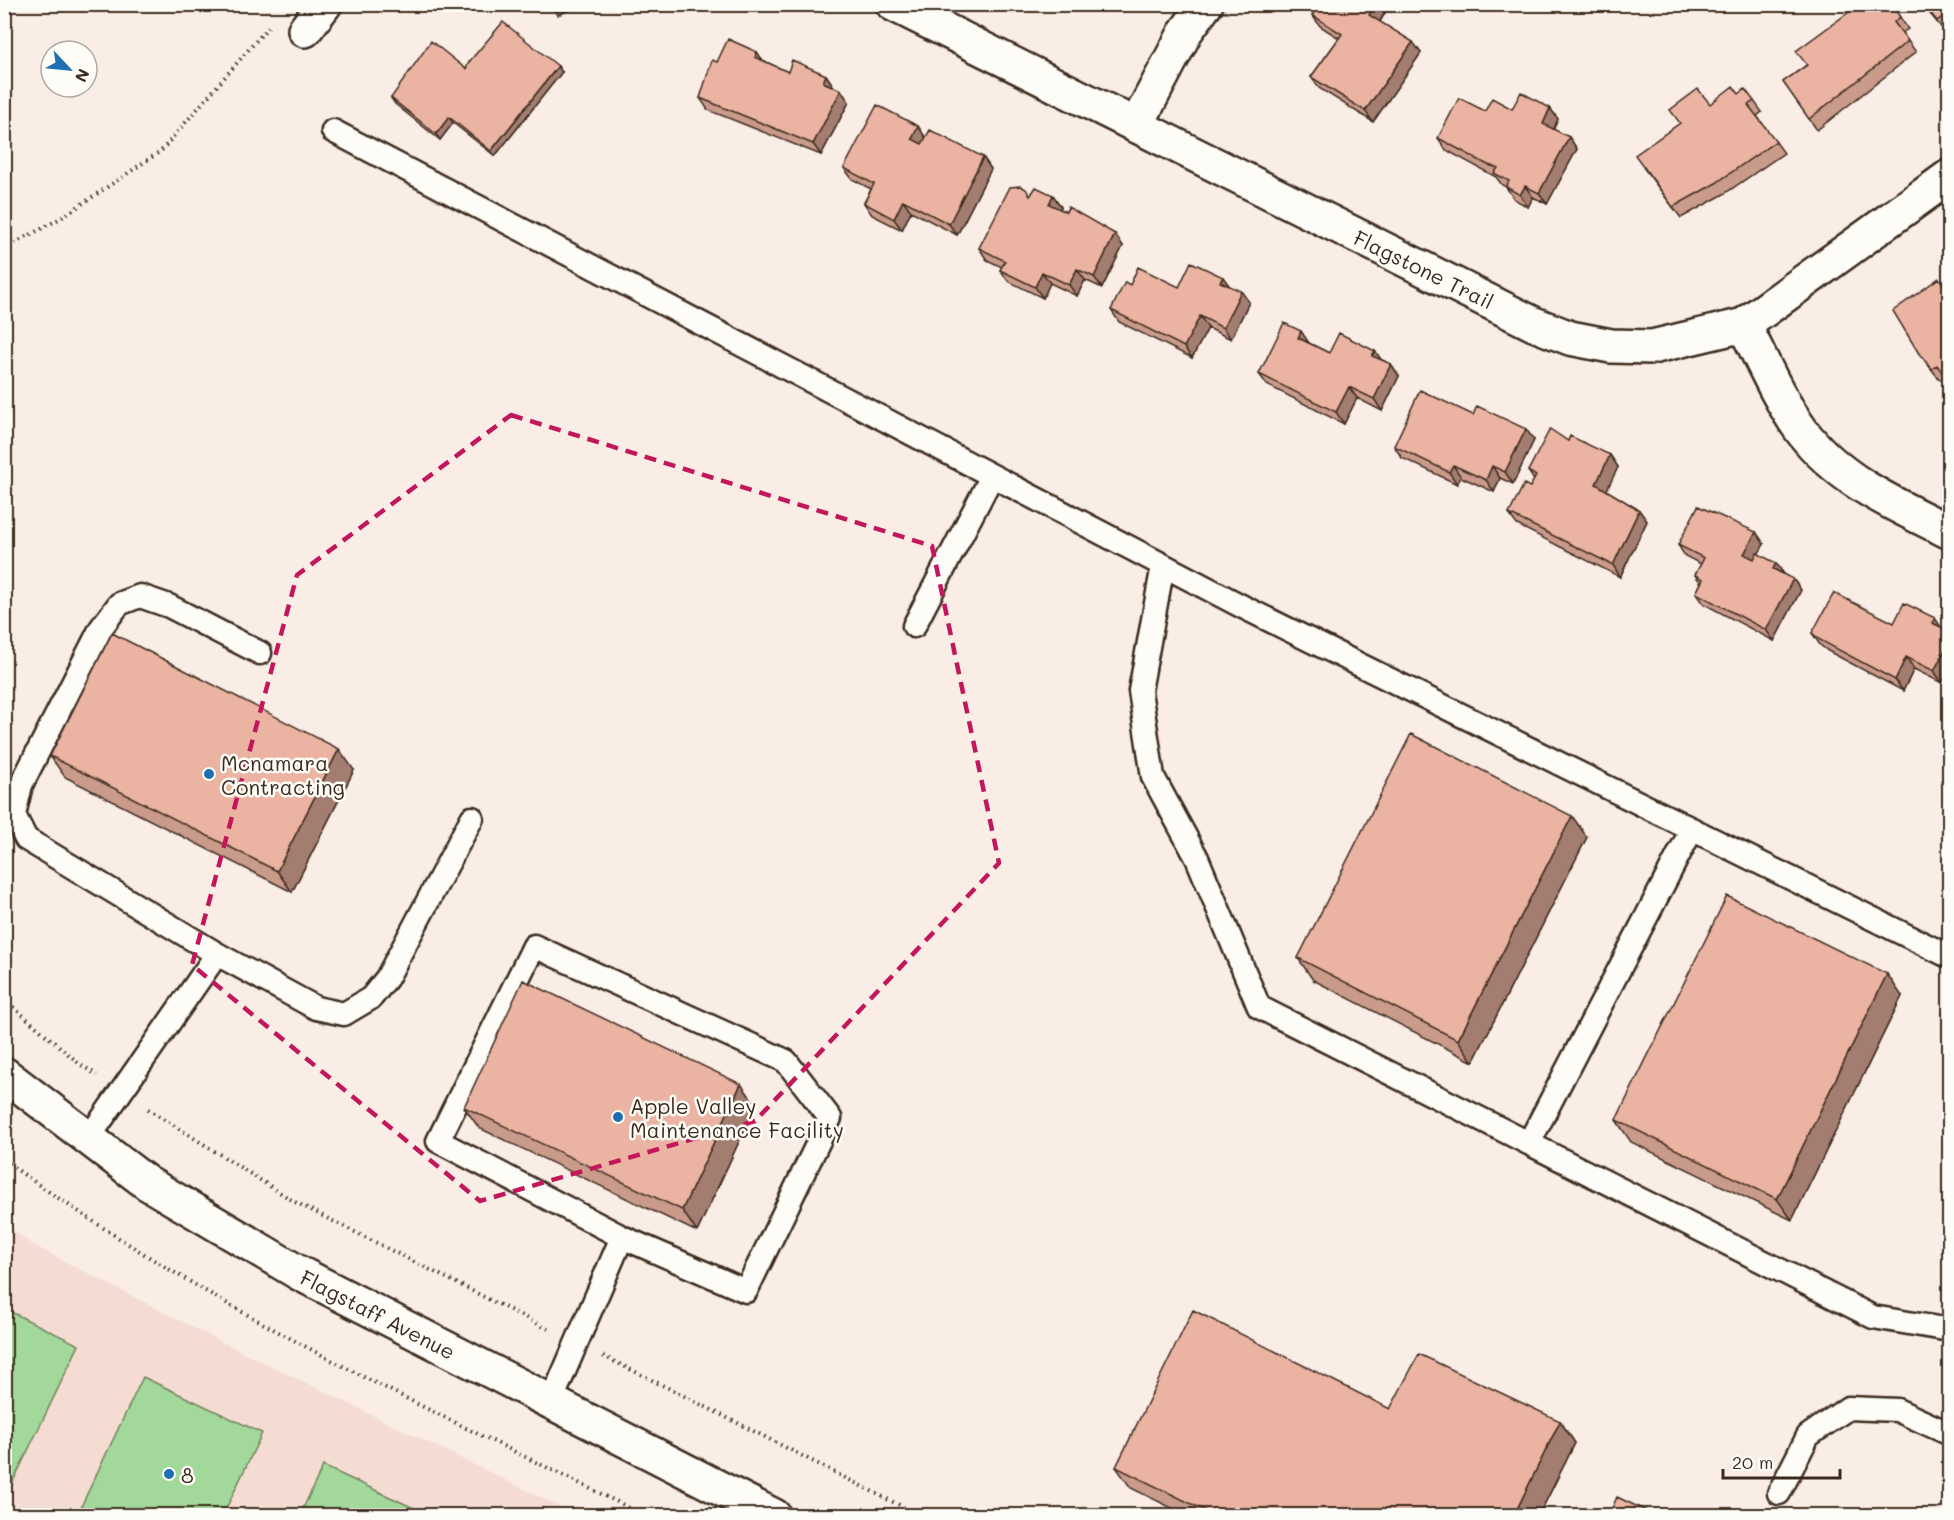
<svg xmlns="http://www.w3.org/2000/svg" width="1954" height="1520" viewBox="0 0 1954 1520" font-family="Mali,sans-serif">
<style>
.built{fill:#f5dcd2}
.green{fill:#a3d89b;stroke:#6f815c;stroke-width:1.5}
.lines{fill:none;stroke-linecap:round;stroke-linejoin:round}
.lane-casing{stroke:#3b2a1e;stroke-width:27}
.street-casing{stroke:#3b2a1e;stroke-width:38}
.secondary-casing{stroke:#3b2a1e;stroke-width:38}
.path{stroke:#3b2a1e;stroke-width:4;stroke-dasharray:1.5 4.5;stroke-linecap:butt}
.lane{stroke:#fdfcf7;stroke-width:22}
.street{stroke:#fdfcf7;stroke-width:33}
.secondary{stroke:#fdfcf7;stroke-width:33}
.wall{fill:#ca9a8b;stroke:#3b2a1e;stroke-width:1.5}
.shaded-wall{fill:#a47d71;stroke:#3b2a1e;stroke-width:1.5}
.building{fill:#ebb3a2;stroke:#3b2a1e;stroke-width:1.5}
.marked{fill:none;stroke:#c2185b;stroke-width:4.5;stroke-dasharray:12 8;stroke-linejoin:round}
.poi-dot{fill:#1f6fb2;stroke:#fdfcf7;stroke-width:2}
.labels{text-anchor:middle;dominant-baseline:central;stroke-width:5;stroke-linejoin:round;paint-order:stroke}
.street-label{font-size:21px;fill:#3b2a1e;stroke:#fdfcf7}
.poi-label{font-size:21px;fill:#3b2a1e;stroke:#fdfcf7;text-anchor:start}
</style>
<rect width="100%" height="100%" fill="#f9ede6"/>
<filter id="ink" filterUnits="userSpaceOnUse"><feTurbulence type="fractalNoise" baseFrequency=".0167" numOctaves="2"/><feDisplacementMap in="SourceGraphic" scale="12" xChannelSelector="R" yChannelSelector="G"/><feConvolveMatrix kernelMatrix="1 2 1 2 8 2 1 2 1" color-interpolation-filters="sRGB"/></filter>
<g filter="url(#ink)">
<!-- built -->
<path class="built" d="M4,1222L29,1243L206,1334L577,1515H5Z"/>
<!-- green -->
<path class="green" d="M5,1309L79,1345L5,1498Z
M143,1377L262,1433L223,1515H77Z
M323,1466L429,1515H300Z"/>
<g class="lines">
<defs>
<path id="lane" d="M333,131L1245,608L1950,957
M1163,565L1140,691L1153,777L1197,858L1259,1007L1873,1317L1950,1330
M914,626L992,476
M217,954L316,1008L344,1014L371,998L387,978L472,818
M88,1139L217,954L26,839L14,815L21,785L101,628L119,604L140,596L169,606L260,653
M1529,1143L1692,829
M551,1402L622,1237L746,1291L830,1118L786,1061L534,946L438,1141L622,1237
M1779,1493L1808,1436L1848,1408L1897,1410L1950,1434"/>
<path id="street" d="M893,4L1534,324L1570,338L1611,346L1652,347L1744,325L1950,176
M305,30L325,4
M1136,126L1186,31L1206,4
M1744,325C1762,360 1778,398 1801,430C1838,480 1895,505 1950,532"/>
<path id="secondary" d="M4,1074L147,1183L299,1273L774,1516"/>
</defs>
<!-- lane casing -->
<use href="#lane" class="lane-casing"/>
<!-- street casing -->
<use href="#street" class="street-casing"/>
<!-- secondary casing -->
<use href="#secondary" class="secondary-casing"/>
<!-- path -->
<path class="path" d="M4,249L61,218L161,151L269,26
M4,999L81,1065L97,1075
M148,1109L295,1202L548,1329
M4,1160C36,1184 69,1205 102,1227C274,1340 462,1425 646,1516
M603,1356C710,1408 815,1463 921,1516"/>
<!-- lane -->
<use href="#lane" class="lane"/>
<!-- street -->
<use href="#street" class="street"/>
<!-- secondary -->
<use href="#secondary" class="secondary"/>
</g>
<!-- wall -->
<path class="wall" d="M551,4H583L558,15Z
M1320,4H1390L1380,22L1421,53L1373,122L1319,88L1311,77L1339,38L1320,26L1312,15Z
M1891,4L1908,29L1902,33L1916,52L1817,130L1783,82Z
M1922,4H1950V28L1945,32Z
M757,52L762,60L788,72L826,75L834,87L841,90L849,102L821,155L708,110L700,98L717,62Z
M466,69L562,72L495,156L453,123L440,140L395,104L391,98Z
M1739,94L1754,101L1762,112L1757,116L1784,153L1724,194L1681,218L1643,167L1710,104Z
M1550,108L1558,119L1553,129L1569,137L1577,149L1547,204L1533,197L1528,207L1514,199L1506,187L1502,185L1496,177L1446,150L1438,138L1485,111Z
M926,137L983,157L991,169L957,235L911,211L902,230L872,215L864,203L871,189L852,179L844,168Z
M1031,195H1053L1061,207L1060,209L1115,234L1123,246L1102,288L1085,280L1077,296L1050,283L1043,298L1008,281L1000,270L1002,267L987,260L979,248Z
M1939,278L1945,377L1940,380L1918,352Z
M1130,285L1179,287L1229,286L1249,302L1231,339L1208,328L1192,358L1119,322L1111,310Z
M1309,343L1329,353L1382,360L1391,364L1399,376L1382,411L1357,398L1344,424L1267,385L1259,374Z
M1473,415L1534,440L1513,484L1500,478L1494,492L1461,477L1457,484L1402,458L1394,446Z
M1568,441L1610,455L1618,467L1606,490L1639,510L1647,521L1620,577L1517,525L1509,514L1530,487L1534,480L1528,471Z
M1756,532L1764,544L1758,554L1784,574L1793,579L1801,590L1774,641L1704,604L1696,593L1701,583L1695,575L1701,564L1685,556L1678,545Z
M1894,623L1942,628L1950,631V667L1942,683L1914,669L1903,691L1828,651L1820,645L1812,633Z
M50,756L354,770L292,892L65,777Z
M1587,837L1473,1062L1313,980L1298,958Z
M1902,996L1792,1220L1631,1142L1616,1120Z
M756,1105L697,1232L479,1128L464,1107Z
M1390,1409L1560,1421L1575,1443L1539,1515H1186L1131,1488L1116,1467Z"/>
<!-- shaded-wall -->
<path class="shaded-wall" d="M1375,4H1390L1377,26L1369,15Z
M1413,42L1421,53L1373,122L1365,111Z
M757,52L765,64L755,57Z
M558,66L562,72L495,156L491,151Z
M826,75L834,87L823,82Z
M841,90L849,102L821,155L813,144Z
M1550,108L1558,119L1551,135L1543,124Z
M449,117L453,123L440,140L436,134Z
M918,126L926,138L920,150L912,139Z
M1569,137L1577,149L1547,204L1539,193Z
M983,157L991,169L957,235L949,224Z
M1525,186L1533,197L1528,207L1520,195Z
M1053,195L1061,207L1057,215L1049,204Z
M903,200L911,211L902,230L894,219Z
M1115,234L1123,246L1102,288L1094,277Z
M1077,269L1085,280L1077,296L1069,285Z
M1042,272L1050,283L1043,298L1035,287Z
M1223,277L1231,288L1220,282Z
M1241,291L1249,302L1231,339L1223,328Z
M1200,316L1208,328L1192,358L1184,347Z
M1301,331L1309,343L1298,338Z
M1375,351L1383,362L1372,356Z
M1391,364L1399,376L1382,411L1374,399Z
M1349,387L1357,398L1344,424L1336,412Z
M1526,429L1534,440L1513,484L1505,472Z
M1610,455L1618,467L1604,496L1596,484Z
M1453,465L1461,477L1457,484L1449,472Z
M1492,466L1500,478L1494,492L1486,480Z
M1639,510L1647,521L1620,577L1613,565Z
M1756,532L1764,544L1752,565L1744,554Z
M1776,563L1784,574L1773,569Z
M1793,579L1801,590L1774,641L1766,630Z
M1935,618L1943,630L1932,623Z
M1950,640V667L1942,683L1934,671Z
M1906,657L1914,669L1903,691L1895,680Z
M339,749L354,770L292,892L277,871Z
M1572,816L1587,837L1473,1062L1458,1040Z
M1887,974L1902,996L1792,1220L1777,1199Z
M741,1084L756,1105L697,1232L682,1210Z
M1560,1421L1575,1443L1539,1515H1514Z"/>
<!-- building -->
<path class="building" d="M1320,4H1375L1369,15L1413,42L1365,111L1311,77L1342,34L1312,15Z
M1860,4H1891L1900,17L1894,22L1908,41L1809,119L1783,82L1807,65L1796,51Z
M1923,4H1950V11L1937,21Z
M503,22L558,66L491,151L449,117L436,134L391,98L431,41L466,69L469,62Z
M728,39L757,52L755,57L788,72L792,60L826,75L823,82L841,90L813,144L700,98L712,60L717,62Z
M1733,86L1739,94L1745,89L1754,101L1748,105L1776,141L1716,183L1673,207L1635,155L1680,123L1670,110L1698,89L1710,104Z
M1521,92L1550,108L1543,124L1569,137L1539,193L1525,186L1520,195L1506,187L1509,181L1494,173L1498,168L1488,165L1438,138L1459,98L1485,111L1492,98L1512,109Z
M877,105L918,126L912,139L922,144L930,130L983,157L949,224L903,200L894,219L864,203L874,184L844,168Z
M1020,186L1026,189L1030,196L1036,187L1053,195L1049,204L1066,212L1068,207L1115,234L1094,277L1077,269L1069,285L1042,272L1035,287L1000,270L1005,261L979,248L1010,187Z
M1191,262L1223,277L1220,282L1241,291L1223,328L1200,316L1184,347L1111,310L1125,282L1130,285L1138,267L1179,287Z
M1939,278L1950,294V383L1937,365L1932,369L1918,352L1893,311Z
M1284,323L1301,331L1298,338L1329,353L1339,333L1375,351L1372,356L1391,364L1374,399L1349,387L1336,412L1259,374Z
M1420,390L1473,415L1477,406L1526,429L1505,472L1492,466L1486,480L1453,465L1449,472L1394,446Z
M1550,429L1568,441L1570,436L1610,455L1596,484L1639,510L1613,565L1509,514L1524,484L1530,487L1536,476L1528,471Z
M1698,506L1756,532L1744,554L1754,559L1757,553L1776,563L1773,569L1793,579L1766,630L1696,593L1703,579L1695,575L1704,558L1678,545Z
M1834,593L1894,623L1904,603L1935,618L1932,623L1950,631V640L1934,671L1906,657L1895,680L1820,640L1812,633Z
M112,633L339,749L277,871L50,756Z
M1411,734L1572,816L1458,1040L1298,958Z
M1727,896L1887,974L1777,1199L1616,1120Z
M523,980L741,1084L682,1210L464,1107Z
M1193,1310L1390,1409L1419,1354L1560,1421L1514,1515H1214L1116,1467Z
M1617,1497L1655,1515H1609Z"/>
</g>
<!-- marked area -->
<path class="marked" d="M511,415L932,546L999,863L755,1121L480,1201L192,965L297,575Z"/>
<!-- markers -->
<g class="poi-dot">
<circle cx="209" cy="774" r="6"/>
<circle cx="618" cy="1117" r="6"/>
<circle cx="169" cy="1474" r="6"/>
</g>
<g class="labels">
<!-- street labels -->
<g class="street-label">
<text transform="translate(1424 269) rotate(26)">Flagstone Trail</text>
<text transform="translate(378 1314) rotate(27)">Flagstaff Avenue</text>
</g>
<!-- poi labels -->
<g class="poi-label">
<text x="221" y="762">Mcnamara<tspan x="221" dy="24">Contracting</tspan></text>
<text x="630" y="1105">Apple Valley<tspan x="630" dy="24">Maintenance Facility</tspan></text>
<text x="181" y="1474">8</text>
</g>
</g>
<!-- margin -->
<rect width="1954" height="1520" fill="none" stroke="#fdfcf7" stroke-width="24"/>
<rect x="12" y="12" width="1930" height="1496" fill="none" stroke="#3b2a1e" stroke-width="2" filter="url(#ink)"/>
<!-- north arrow -->
<g transform="translate(69 69) rotate(116)"><circle r="28" fill="#fdfcf7" stroke="#afa8a0" stroke-width="1.5"/>
<path d="M0-4.5L10 22L0 15L-10 22Z" fill="#1f6fb2"/>
<text y="-9" font-size="16" font-weight="bold" text-anchor="middle" fill="#3b2a1e">N</text>
</g>
<!-- scale -->
<path d="M1723 1469v9h117v-9" fill="none" stroke="#3b2a1e" stroke-width="3"/>
<text x="1732" y="1469" font-size="18" fill="#3b2a1e" stroke="#fdfcf7" stroke-width="4.5" paint-order="stroke">20 m</text>
</svg>
